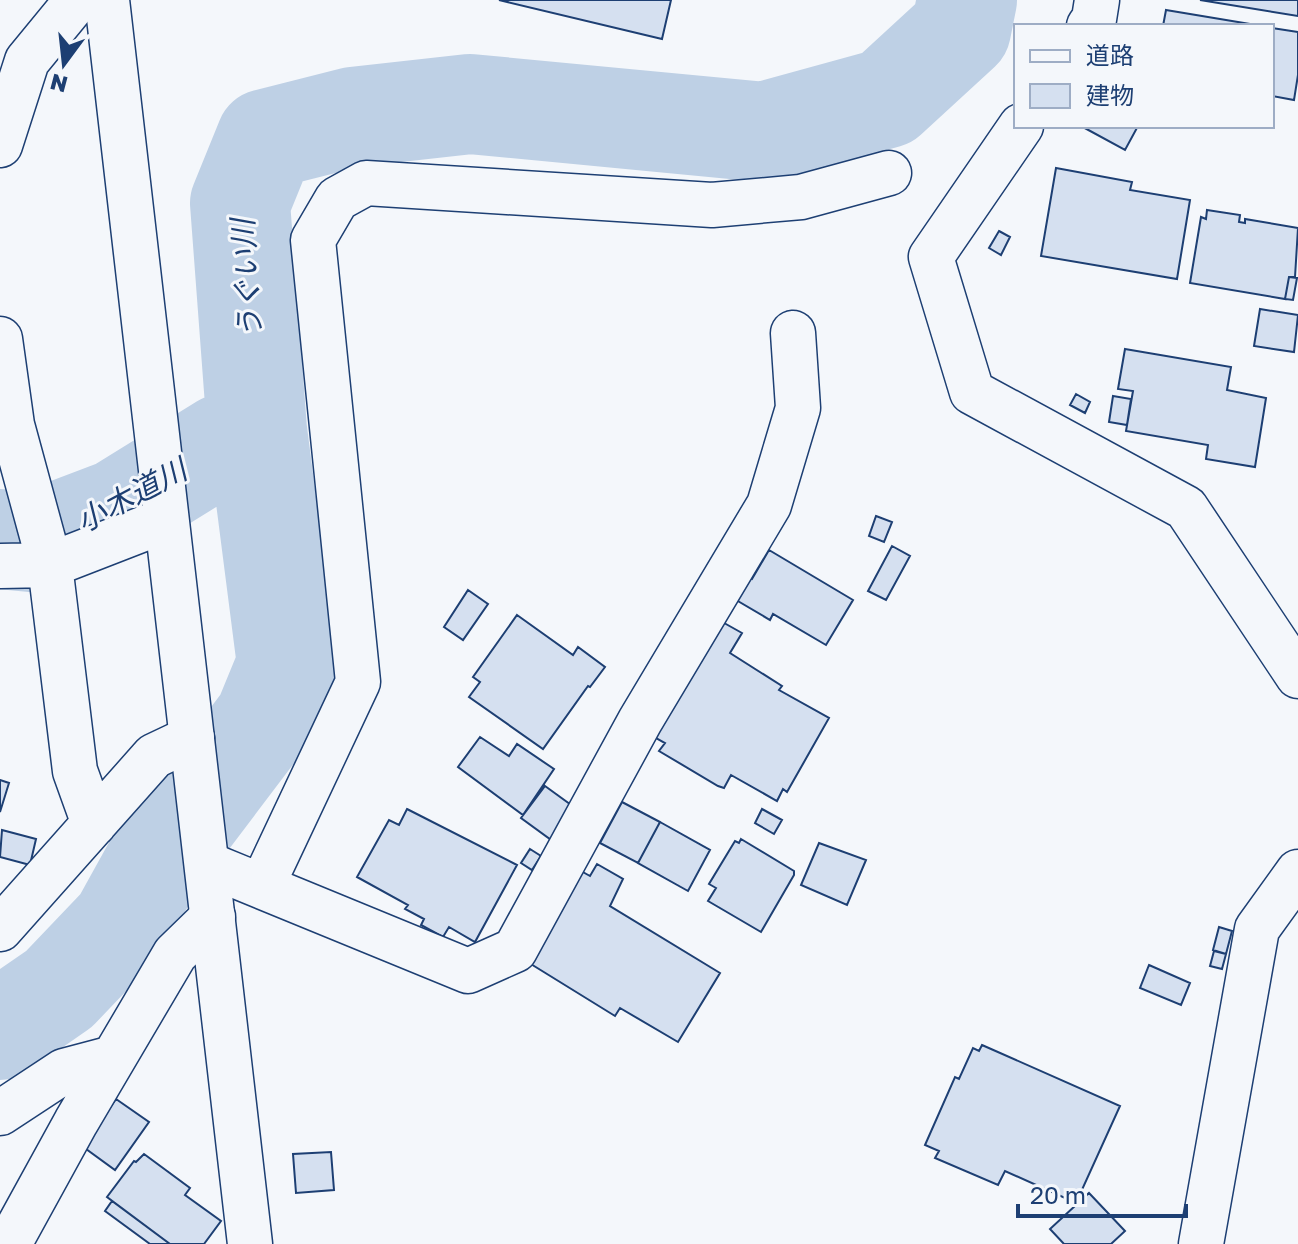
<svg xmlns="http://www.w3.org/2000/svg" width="1298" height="1244" viewBox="0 0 1298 1244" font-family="'Golos Text','Noto Sans JP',sans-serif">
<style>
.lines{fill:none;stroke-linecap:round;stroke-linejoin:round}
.river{stroke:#bed0e5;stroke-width:100}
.building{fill:#d5e0f0;stroke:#1d3f73;stroke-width:2}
.street-casing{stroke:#1d3f73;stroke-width:47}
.secondary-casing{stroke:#1d3f73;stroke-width:47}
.street{stroke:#f4f7fb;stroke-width:44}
.secondary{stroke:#f4f7fb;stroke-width:44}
.labels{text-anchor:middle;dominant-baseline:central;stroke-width:6;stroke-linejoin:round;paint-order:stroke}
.water-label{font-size:30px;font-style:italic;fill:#1d3f73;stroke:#f4f7fb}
</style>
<rect width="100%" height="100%" fill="#f4f7fb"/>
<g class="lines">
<!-- river -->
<path class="river" d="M0,539L31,542L118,509L223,444L257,430
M0,1030L59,989L121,924L152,868L264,720L287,664L257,430L240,203L266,139L353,117L470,104L763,132L887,98L961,30L967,0"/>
</g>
<!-- building -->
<path class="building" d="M499,0H671L662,39Z
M1200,0H1298V16Z
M1166,10L1262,26H1163Z
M1272,28L1298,32V75L1294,100L1272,96Z
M1081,126H1138L1125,150Z
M1056,168L1132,182L1130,190L1190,200L1177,279L1041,256Z
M1207,210L1240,215L1239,222L1245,223V219L1298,228L1295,277H1289L1285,299L1190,283L1201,217L1206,219Z
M999,231L1010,237L1001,255L989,248Z
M1289,277L1297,278L1293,300L1285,299Z
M1260,309L1298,315L1294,352L1254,346Z
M1125,349L1231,367L1227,390L1266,398L1255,467L1206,459L1208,445L1126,431L1133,391L1118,389Z
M1076,394L1090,402L1085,413L1070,405Z
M1113,396L1131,399L1127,425L1109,422Z
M876,516L892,522L884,542L869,536Z
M892,546L910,556L886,600L868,591Z
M769,550L853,600L826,645L773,614L770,620L731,597L745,575L752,579Z
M468,590L488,604L463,640L444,627Z
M517,615L573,655L578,647L605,667L590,687L588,686L543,749L469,697L480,682L473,677Z
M717,619L742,633L730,653L782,686L779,690L829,718L787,792L783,789L777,801L731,775L724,788L718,786L659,751L665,743L645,732Z
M480,737L509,756L517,744L554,769L523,815L458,767Z
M0,780L9,783L0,812Z
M545,786L578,810L554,842L521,818Z
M622,802L660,822L638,863L600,843Z
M407,809L517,865L475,942L449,927L443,937L421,925L424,919L405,909L408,905L357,877L389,820L399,825Z
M762,809L782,820L774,834L755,823Z
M660,822L710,850L688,891L638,863Z
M2,830L36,839L30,865L0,857Z
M741,839L794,871V875L761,932L708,901L716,888L709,884L735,841L739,843Z
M819,843L866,860L847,905L801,885Z
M530,849L541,856L532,870L521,863Z
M597,864L623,879L610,906L720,973L678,1042L620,1008L615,1016L526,961L581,871L590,876Z
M1219,927L1232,931L1226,954L1213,950Z
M1214,951L1226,954L1222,969L1210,966Z
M1149,965L1190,983L1181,1005L1140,988Z
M982,1045L1120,1106L1076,1203L1005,1171L998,1185L935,1158L939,1151L925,1145L955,1077L959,1079L973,1048L979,1051Z
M116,1099L149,1122L115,1170L82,1146Z
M331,1152L334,1190L296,1193L293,1154Z
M144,1154L190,1188L185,1195L221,1221L204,1244H170L107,1197L134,1161L136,1162Z
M1089,1193L1125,1231L1111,1244H1064L1050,1229Z
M112,1201L170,1244H150L105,1211Z"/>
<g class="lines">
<defs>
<path id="street" d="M1089,26L1094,19L1097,0
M1021,126L931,257L972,392L1186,508L1298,676
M0,145L27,61L77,0
M0,339L12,425L50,565L75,771L94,824
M0,566L50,565L166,520
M207,864L468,971L515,950L640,721L769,505L798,408L793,333
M262,886L358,682L313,240L337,199L366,183L712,205L801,197L889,173
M0,929L154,756L192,738
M0,1113L64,1071L113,1058
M9,1244L76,1122L175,954L213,917
M1201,1244L1257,929L1298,872"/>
<path id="secondary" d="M107,0L250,1244"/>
</defs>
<!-- street casing -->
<use href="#street" class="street-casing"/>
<!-- secondary casing -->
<use href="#secondary" class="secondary-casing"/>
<!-- street -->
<use href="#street" class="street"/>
<!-- secondary -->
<use href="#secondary" class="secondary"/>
</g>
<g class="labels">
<!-- water labels -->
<g class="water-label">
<text transform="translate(246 279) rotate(-94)">うぐい川</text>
<text transform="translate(131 495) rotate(-28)">小木道川</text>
</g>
</g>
<!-- legend -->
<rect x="1014" y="24" width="260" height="104" fill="#f4f7fb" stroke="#9eadc5" stroke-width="2"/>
<rect x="1030" y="50" width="40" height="12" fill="#f4f7fb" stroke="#9eadc5" stroke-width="2"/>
<text x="1086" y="64" font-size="24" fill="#1d3f73">道路</text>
<rect x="1030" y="84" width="40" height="24" fill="#d5e0f0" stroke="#9eadc5" stroke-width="2"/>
<text x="1086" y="104" font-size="24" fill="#1d3f73">建物</text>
<!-- north arrow -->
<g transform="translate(64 64) rotate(195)" stroke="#f4f7fb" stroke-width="6" paint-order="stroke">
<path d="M0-6L14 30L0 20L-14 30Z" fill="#1d3f73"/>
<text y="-12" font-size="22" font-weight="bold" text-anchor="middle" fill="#1d3f73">N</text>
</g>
<!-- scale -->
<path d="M1018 1204v12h168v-12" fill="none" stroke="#1d3f73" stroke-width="4"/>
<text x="1030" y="1204" font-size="24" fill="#1d3f73" stroke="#f4f7fb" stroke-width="6" paint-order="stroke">20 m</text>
</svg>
